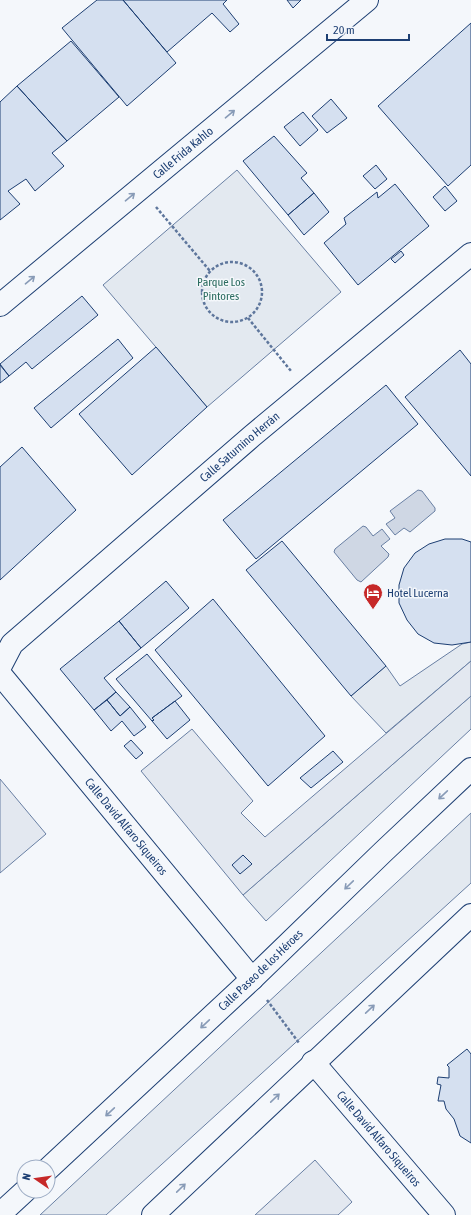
<svg xmlns="http://www.w3.org/2000/svg" width="471" height="1215" viewBox="0 0 471 1215" font-family="'Asap Condensed',sans-serif">
<style>
.green{fill:#e3e9f0;stroke:#687fa3}
.parking{fill:#e3e8f0;stroke:#687fa3}
.water{fill:#cfd7e4;stroke:#687fa3}
.building{fill:#d5e0f0;stroke:#1d3f73}
.lines{fill:none;stroke-linecap:round;stroke-linejoin:round}
.minor-casing{stroke:#1d3f73;stroke-width:24}
.major-casing{stroke:#1d3f73;stroke-width:24}
.path{stroke:#5e769c;stroke-width:2.5;stroke-dasharray:3 2;stroke-linecap:butt}
.minor{stroke:#f4f7fb;stroke-width:22}
.major{stroke:#f4f7fb;stroke-width:22}
.oneway{stroke:#889bb7}
.labels{text-anchor:middle;dominant-baseline:central;stroke-width:3;stroke-linejoin:round;paint-order:stroke}
.street-label{font-size:12px;fill:#1d3f73;stroke:#f4f7fb}
.park-label{font-size:12px;fill:#2c6c60;stroke:#f4f7fb}
.poi-label{font-size:12px;fill:#1d3f73;stroke:#f4f7fb;text-anchor:start}
</style>
<rect width="100%" height="100%" fill="#f4f7fb"/>
<!-- green -->
<path class="green" d="M237,170L341,292L207,407L103,285Z
M471,642V661L386,733L351,696L386,666L400,686L462,644Z
M471,696V729L266,921L243,895Z
M471,813V883L106,1215H40Z"/>
<!-- parking -->
<path class="parking" d="M471,661V696L243,895L141,771L192,729L253,801L241,813L265,837Z
M0,779L46,834L0,873Z
M315,1160L352,1202L338,1215H255Z"/>
<!-- water -->
<path class="water" d="M418,490L422,491L435,508V511L410,532L404,528L395,535L386,524L395,518L390,511Z
M363,526L366,527L373,536L382,529L390,539L381,546L389,554L388,557L361,582L357,580L334,552L335,549Z"/>
<!-- building -->
<path class="building" d="M97,0H123L176,63L127,106L62,28Z
M123,0H227L223,4L239,24L230,32L212,13L167,52Z
M287,0H301L293,8Z
M471,23V165L448,186L378,106Z
M71,41L119,97L67,141L17,86Z
M17,86L67,141L52,153L64,166L35,191L26,179L8,191L20,204L0,220V102Z
M331,99L347,118L327,133L312,116Z
M303,112L318,130L300,146L284,127Z
M274,136L307,173L301,178L314,193L288,215L243,161Z
M376,165L387,179L375,189L363,176Z
M395,184L429,226L358,285L324,243L346,224L344,218L377,192L378,198Z
M445,186L457,201L445,211L433,197Z
M314,193L329,212L304,235L288,215Z
M401,251L404,255L395,263L391,259Z
M82,296L98,315L32,369L26,362L9,376L0,364Z
M118,339L133,358L51,428L34,408Z
M156,347L207,407L132,475L79,414Z
M460,350L471,364V476L405,397Z
M0,365L9,376L0,383Z
M386,385L418,424L256,559L223,520Z
M22,447L76,510L0,580V467Z
M445,539H462L471,542V642L452,645L434,643L418,634L407,620L399,603V585L404,568L415,553L429,544Z
M282,541L386,666L351,696L246,570Z
M166,581L189,608L141,648L119,621Z
M213,599L325,736L268,786L155,650Z
M119,621L141,648L104,678L116,692L94,710L60,669Z
M147,654L182,696L152,718L154,720L152,721L116,679Z
M116,692L130,707L120,716L107,700Z
M107,700L120,716L130,707L146,727L134,736L122,721L111,731L94,710Z
M175,701L190,720L167,739L152,721L154,720L152,718Z
M131,740L143,753L136,759L124,746Z
M333,751L343,762L311,788L300,778Z
M243,855L252,864L240,874L232,865Z
M467,1049L471,1054V1143L460,1136L454,1119L446,1109L444,1101H438L441,1085L437,1084L438,1077L449,1078V1067L447,1065Z"/>
<g class="lines">
<defs>
<g id="minor">
<path id="s1" d="M0,305L367,0"/>
<path id="s2" d="M0,667L12,644L252,436L471,254"/>
<path id="s3" d="M0,674L252,979"/>
<path id="s4" d="M313,1062L444,1215"/>
</g>
<g id="major">
<path id="s5" d="M48,1169L252,979L383,852L471,769"/>
<path d="M0,1214L25,1191"/>
<path d="M153,1215L471,915"/>
</g>
</defs>
<!-- minor casing -->
<use href="#minor" class="minor-casing"/>
<!-- major casing -->
<use href="#major" class="major-casing"/>
<!-- path -->
<path class="path" d="M156,207L210,271
M202 292a30 30 0 1 1 60 0a30 30 0 1 1-60 0Z
M248,318L291,371
M267,1000L299,1043"/>
<!-- minor -->
<use href="#minor" class="minor"/>
<!-- major -->
<use href="#major" class="major"/>
</g>
<!-- one-way arrows -->
<defs><path id="oneway-shaft" d="M-6 0H5M1.5-3L5.5 0L1.5 3" fill="none" stroke-width="1.6" stroke-linecap="round" stroke-linejoin="round"/></defs>
<g class="oneway">
<use href="#oneway-shaft" transform="translate(230 114) rotate(-40)"/>
<use href="#oneway-shaft" transform="translate(130 197) rotate(-40)"/>
<use href="#oneway-shaft" transform="translate(30 280) rotate(-40)"/>
<use href="#oneway-shaft" transform="translate(443 795) rotate(137)"/>
<use href="#oneway-shaft" transform="translate(349 885) rotate(136)"/>
<use href="#oneway-shaft" transform="translate(370 1009) rotate(-43)"/>
<use href="#oneway-shaft" transform="translate(205 1024) rotate(137)"/>
<use href="#oneway-shaft" transform="translate(275 1098) rotate(-44)"/>
<use href="#oneway-shaft" transform="translate(110 1112) rotate(137)"/>
<use href="#oneway-shaft" transform="translate(181 1188) rotate(-44)"/>
</g>
<!-- icons -->
<defs>
<symbol id="hotel-pin" viewBox="-11 -11 22 30"><path d="M0 17L-7.5 6A9.5 9.5 0 1 1 7.5 6Z" fill="#c62828" stroke="#f4f7fb"/><path d="M-6-4.5h1.5V1H6V5H4.5V3h-9V5H-6ZM-4 0a1.8 1.8 0 1 1 3.6 0ZM.5 0V-2.5h3Q6-2.5 6 0Z" fill="#fff"/></symbol>
</defs>
<g fill-rule="evenodd">
<use href="#hotel-pin" x="362" y="582" width="22" height="30"/>
</g>
<g class="labels">
<!-- street labels -->
<g class="street-label">
<text stroke="none"><textPath href="#s1" startOffset="238">Calle Frida Kahlo</textPath></text>
<text stroke="none"><textPath href="#s2" startOffset="327">Calle Saturnino Herrán</textPath></text>
<text stroke="none"><textPath href="#s3" startOffset="198">Calle David Alfaro Siqueiros</textPath></text>
<text stroke="none"><textPath href="#s5" startOffset="291">Calle Paseo de los Héroes</textPath></text>
<text stroke="none"><textPath href="#s4" startOffset="101">Calle David Alfaro Siqueiros</textPath></text>
</g>
<!-- park labels -->
<g class="park-label">
<text x="221" y="282">Parque Los<tspan x="221" dy="14">Pintores</tspan></text>
</g>
<!-- poi labels -->
<g class="poi-label">
<text x="387" y="593">Hotel Lucerna</text>
</g>
</g>
<!-- north arrow -->
<g transform="translate(36 1179) rotate(283)"><circle r="19" fill="#f4f7fb" stroke="#9eadc5"/>
<path d="M0-3L7 15L0 10L-7 15Z" fill="#c62828"/>
<text y="-6" font-size="11" font-weight="bold" text-anchor="middle" fill="#1d3f73">N</text>
</g>
<!-- scale -->
<path d="M327 34v6h82v-6" fill="none" stroke="#1d3f73" stroke-width="2"/>
<text x="333" y="34" font-size="12" fill="#1d3f73" stroke="#f4f7fb" stroke-width="3" paint-order="stroke">20 m</text>
</svg>
